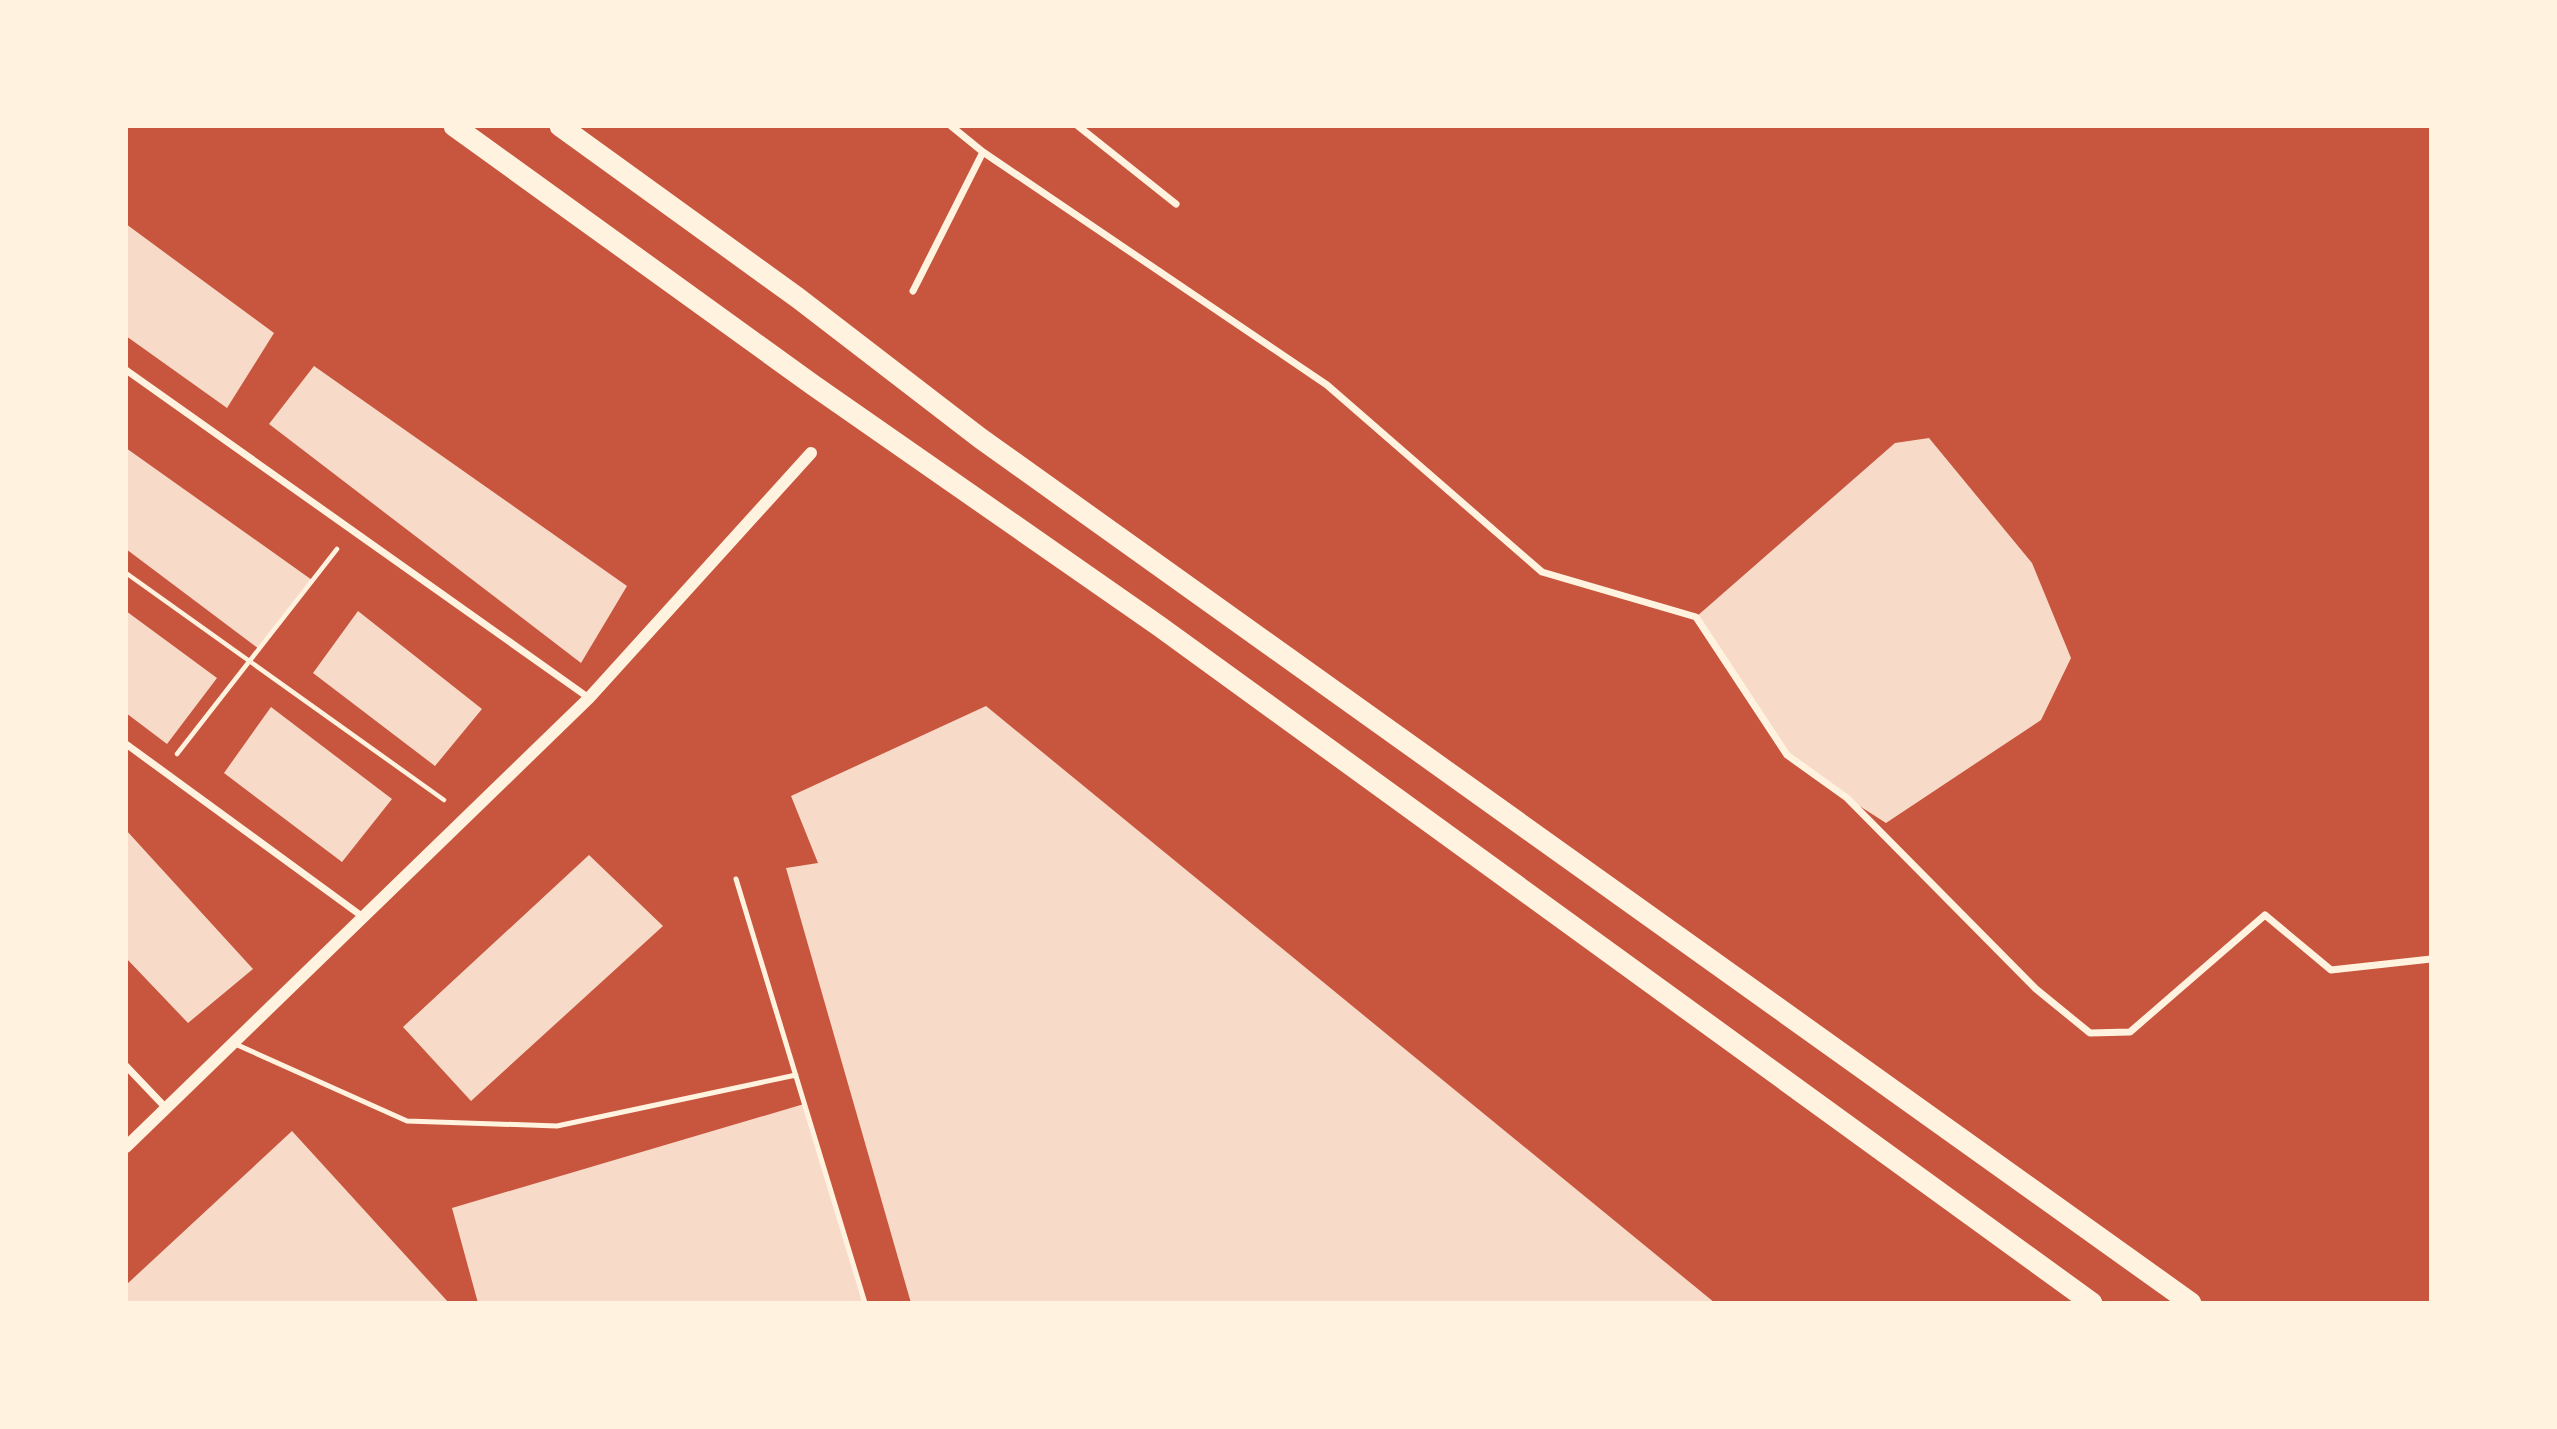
<svg xmlns="http://www.w3.org/2000/svg" width="2557" height="1429" viewBox="0 0 2557 1429" font-family="Figtree,sans-serif">
<style>
.building{fill:#f7dbc8}
.lines{fill:none;stroke-linecap:round;stroke-linejoin:round}
.path{stroke:#fff3e0;stroke-width:4.5}
.service{stroke:#fff3e0;stroke-width:5}
.minor{stroke:#fff3e0;stroke-width:7}
.tertiary{stroke:#fff3e0;stroke-width:12}
.motorway{stroke:#fff3e0;stroke-width:21}
</style>
<rect width="100%" height="100%" fill="#c8553d"/>
<!-- building -->
<path class="building" d="M126,224L274,333L227,408L126,336Z
M314,366L627,586L581,663L269,424Z
M1929,438L2032,563L2071,658L2041,720L1886,823L1847,798L1787,755L1696,617L1895,443Z
M126,448L312,580L259,649L126,549Z
M126,611L217,678L167,744L126,713Z
M358,611L482,709L435,766L313,673Z
M986,706L1715,1303H911L786,868L818,863L791,796Z
M271,707L392,799L342,862L224,773Z
M126,830L253,969L188,1023L126,958Z
M589,855L663,926L471,1101L403,1027Z
M804,1104L864,1303H478L452,1208Z
M292,1131L449,1303H126V1285Z"/>
<g class="lines">
<!-- path -->
<path class="path" d="M126,573L444,800
M177,754L337,549"/>
<!-- service -->
<path class="service" d="M736,879L865,1303
M233,1043L407,1121L557,1126L796,1075"/>
<!-- minor -->
<path class="minor" d="M951,126L983,152L1327,385L1542,572L1696,617L1787,755L1847,798L2036,989L2090,1033L2130,1032L2265,915L2331,970L2431,959
M1078,126L1176,204
M913,291L983,152
M126,370L589,698
M126,744L363,917
M126,1066L166,1108"/>
<!-- tertiary -->
<path class="tertiary" d="M126,1147L589,698L811,453"/>
<!-- motorway -->
<path class="motorway" d="M454,126L813,385L1159,626L2092,1303
M560,126L798,298L980,438L2191,1303"/>
</g>
<!-- border -->
<rect width="2557" height="1429" fill="none" stroke="#fff3e0" stroke-width="256"/>
</svg>
